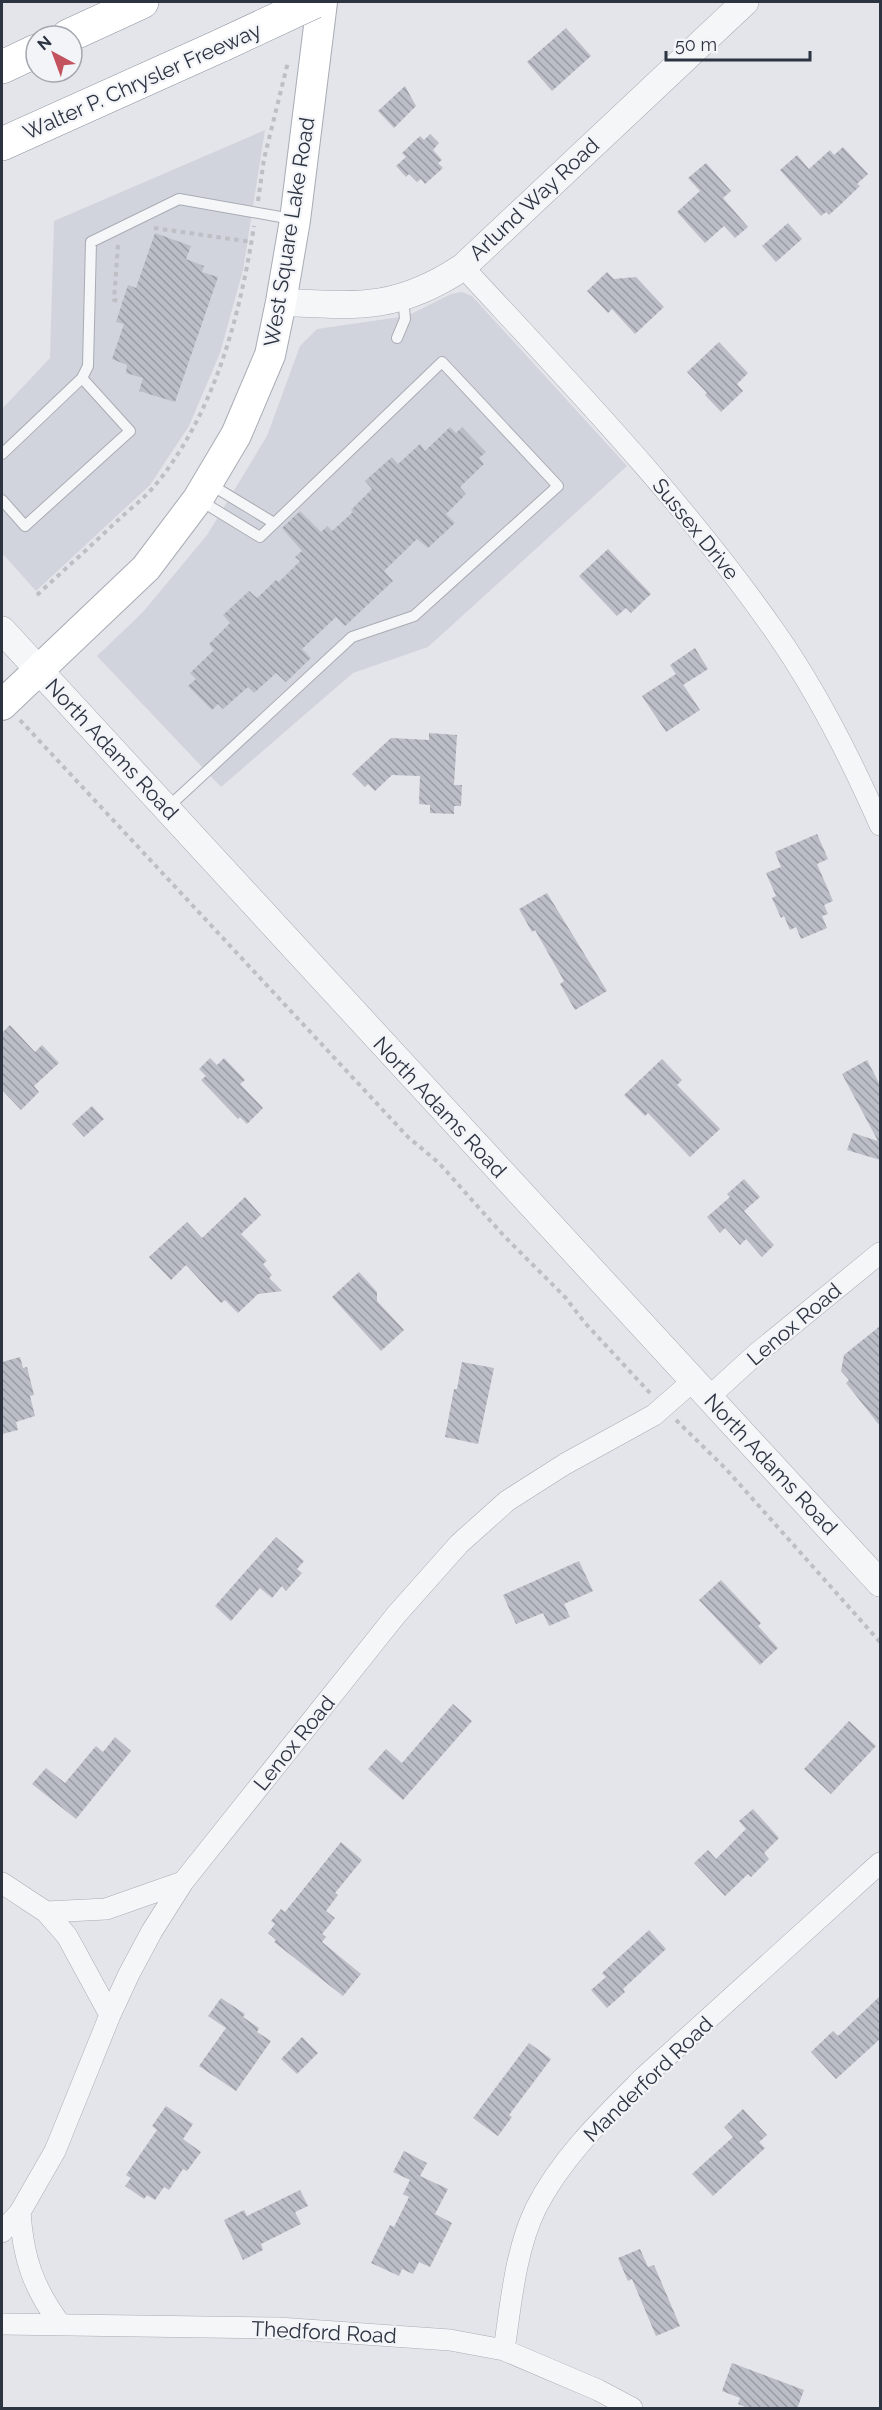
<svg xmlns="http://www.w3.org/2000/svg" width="882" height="2410" viewBox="0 0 882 2410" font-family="Raleway,sans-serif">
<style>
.built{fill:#d1d4dc}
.building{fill:url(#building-back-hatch)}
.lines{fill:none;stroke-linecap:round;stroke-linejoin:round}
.service-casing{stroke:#a8acb4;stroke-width:12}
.minor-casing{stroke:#a8acb4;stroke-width:22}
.tertiary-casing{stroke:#a8acb4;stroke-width:28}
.secondary-casing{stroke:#a8acb4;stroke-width:32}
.motorway-casing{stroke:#8c929f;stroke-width:34}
.path{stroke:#bdbfc5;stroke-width:4;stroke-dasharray:4.5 4.5;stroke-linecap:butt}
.service{stroke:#f5f6f8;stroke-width:10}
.minor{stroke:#f5f6f8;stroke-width:21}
.tertiary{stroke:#f5f6f8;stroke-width:27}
.secondary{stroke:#fff;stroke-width:30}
.motorway{stroke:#fff;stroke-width:33}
.motorway-bridge-casing{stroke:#8c929f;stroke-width:34;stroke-linecap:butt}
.motorway-bridge{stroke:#fff;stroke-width:33}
.labels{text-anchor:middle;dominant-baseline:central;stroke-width:4.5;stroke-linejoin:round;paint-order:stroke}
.street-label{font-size:21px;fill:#2c3341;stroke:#f3f4f7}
</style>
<defs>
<pattern id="building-back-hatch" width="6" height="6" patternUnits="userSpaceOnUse" patternTransform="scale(1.5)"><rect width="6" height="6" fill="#bbbec6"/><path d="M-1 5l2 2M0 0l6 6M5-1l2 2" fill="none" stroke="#989ba2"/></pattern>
</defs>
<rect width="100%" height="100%" fill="#e3e5ea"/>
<!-- built -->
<path class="built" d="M265,130L243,270L220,353L189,426L150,485L36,591L2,553V409L50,358L54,221Z
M462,292L472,296L627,466L428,647L353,673L221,787L97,656L143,612L207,535L267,436L300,346L317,329L407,316L451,294Z"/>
<!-- building -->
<path class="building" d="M566,28L591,56L552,91L527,62Z
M405,86L416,106L394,128L378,111Z
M430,134L439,143L433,150L442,160L438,163L443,168L425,184L421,179L417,182L409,174L406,177L396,166L406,157L402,153L420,136L424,140Z
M843,147L868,174L857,184L860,186L840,205L829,215L826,212L821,216L780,170L797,155L809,169L830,150L834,155Z
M706,163L731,191L723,198L748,227L735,238L724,226L705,243L677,212L700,191L688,178Z
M788,223L802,239L776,262L762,246Z
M155,233L191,246L186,259L204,266L202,272L218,277L175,402L139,391L143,378L126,373L127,365L112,359L124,324L116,322L128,285L136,288Z
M607,272L614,279L636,277L664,307L635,334L612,309L608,313L587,291Z
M719,342L748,373L737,384L743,391L721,412L705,395L707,393L687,372Z
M450,427L456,433L462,427L486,452L479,458L484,464L460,487L466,494L446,514L455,523L428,548L417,539L384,571L393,581L345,626L336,617L302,649L311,658L286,682L276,673L254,693L248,687L223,709L218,704L212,710L188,686L196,679L190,673L214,650L209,644L230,623L223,615L249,591L257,598L276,580L279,582L300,561L295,557L302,551L282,528L300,511L321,532L327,526L332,531L353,512L351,510L372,489L365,481L392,457L398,464L420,444L425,451Z
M608,549L651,594L631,613L626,608L617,616L579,576Z
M695,648L708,669L683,685L670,665Z
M676,674L700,710L666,732L642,696Z
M429,733L457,735L454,785H462L461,806H454V814L430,813V805L419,804L420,776L392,775L375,791L368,784L365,787L352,774L391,738L429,740Z
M817,834L828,859L817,864L833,901L824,905L828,914L822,916L827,928L801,939L796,927L790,930L784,916L781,918L772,898L776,896L766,873L781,867L775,852Z
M547,893L607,991L575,1010L560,984L564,981L535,930L532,932L519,909Z
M10,1025L35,1052L42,1045L59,1063L34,1086L39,1092L21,1110L2,1090V1033Z
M210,1058L217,1065L224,1058L245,1080L240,1084L263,1108L247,1124L240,1117L238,1119L201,1080L206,1076L199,1069Z
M662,1059L682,1080L677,1085L720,1129L690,1157L648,1113L645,1116L624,1095Z
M867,1060L880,1085V1160L847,1150L853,1133L878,1141L842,1074Z
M92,1106L104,1119L84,1137L72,1124Z
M744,1179L760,1197L744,1211L774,1245L762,1257L746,1239L740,1245L725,1228L720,1233L707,1217L730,1197L727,1194Z
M245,1197L261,1215L241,1234L267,1261L263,1264L272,1275L269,1278L282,1291L258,1294L238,1313L225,1300L221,1303L186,1265L171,1280L149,1257L187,1222L202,1238Z
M359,1272L377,1292V1301L404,1330L381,1351L332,1297Z
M880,1326V1426L846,1383L849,1380L841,1371L844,1355Z
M20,1357L23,1368L27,1367L34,1395L30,1396L35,1416L16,1422L18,1430L2,1434V1362Z
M462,1362L494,1368L478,1444L445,1437L454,1389H457Z
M276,1537L304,1561L297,1569L302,1573L286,1591L282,1586L272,1598L260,1588L231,1621L215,1606Z
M579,1561L593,1591L564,1604L570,1617L549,1626L543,1613L516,1624L503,1595Z
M721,1580L761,1623L758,1626L778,1648L760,1665L699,1600Z
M453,1704L472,1721L403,1800L368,1769L386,1749L402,1763Z
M849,1721L876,1746L831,1794L804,1769Z
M115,1737L131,1751L76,1819L32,1784L46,1768L65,1783L96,1746L103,1752Z
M753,1809L779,1838L764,1853L769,1859L751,1877L748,1874L725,1896L694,1863L708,1850L716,1859L746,1829L739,1821Z
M341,1842L362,1860L335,1893L338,1895L326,1911L335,1918L322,1934L326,1937L322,1942L361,1974L343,1996L274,1942L276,1940L268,1933L275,1924L271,1921L281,1909L285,1912Z
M649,1930L666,1949L623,1989L625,1992L607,2008L591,1990L606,1977L602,1973Z
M880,1996V2039L836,2079L811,2052L833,2031L838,2036Z
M221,1998L245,2014L243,2017L259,2028L257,2032L271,2041L236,2091L199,2066L226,2028L208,2016Z
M302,2037L318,2053L297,2074L281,2059Z
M529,2043L551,2059L509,2115L512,2117L498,2136L473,2118Z
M166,2106L193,2124L183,2139L201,2152L187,2171L183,2169L169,2190L164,2187L155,2200L147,2195L144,2199L125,2186L131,2178L126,2175L157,2130L152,2126Z
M743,2109L767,2135L759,2142L765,2148L713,2196L692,2174L733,2137L724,2127Z
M404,2151L427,2163L420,2176L448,2189L435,2214L452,2223L430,2267L419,2262L413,2274L402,2269L399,2276L371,2263L390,2225L394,2227L409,2197L403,2194L410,2180L393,2172Z
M300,2190L308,2206L295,2212L301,2224L261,2244L263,2250L243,2260L224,2220L244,2210L247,2216Z
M640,2249L648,2267L654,2265L680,2326L656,2336L632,2279L628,2281L618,2258Z
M732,2363L804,2390L797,2409H750L738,2404L740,2398L722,2391Z"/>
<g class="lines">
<defs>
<path id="service" d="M397,338L405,319L403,298
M2,454L82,378L88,366L91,242L179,199L292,219
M208,483L274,523
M2,500L25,526L130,431L82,378
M166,809L352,637L414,616L558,486L442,362L260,537L201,501"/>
<path id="minor" d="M463,267C572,385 684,501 776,633C818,693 851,759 880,825
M709,1397L755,1355L880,1253
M2,1883L46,1912L67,1936L110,2015
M46,1912L106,1909L183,1882
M20,2212C23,2258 33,2287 60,2324
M2,2232L20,2212L55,2151L110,2015L129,1974L152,1931L183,1882L396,1615L459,1544L507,1501L565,1464L654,1415L694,1380
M2,2324L278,2328L450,2340L504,2350L598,2390L632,2408
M504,2350C511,2304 515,2251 536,2208C561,2158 605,2116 644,2077L880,1863"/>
<path id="tertiary" d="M281,302C357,306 397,311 463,267L745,2
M2,630L880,1583"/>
<path id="secondary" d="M2,705L146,568L198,499L236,435L270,355L281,302L295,220L322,2"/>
<path id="motorway" d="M68,36L142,2
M2,67L36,51
M2,144L222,45"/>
</defs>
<!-- service casing -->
<use href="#service" class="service-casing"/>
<!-- minor casing -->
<use href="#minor" class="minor-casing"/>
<!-- tertiary casing -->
<use href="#tertiary" class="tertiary-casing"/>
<!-- secondary casing -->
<use href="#secondary" class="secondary-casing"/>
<!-- motorway casing -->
<use href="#motorway" class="motorway-casing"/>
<!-- path -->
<path class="path" d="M258,201L264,159L288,62
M154,228L252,242
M118,245L114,300L122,302
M37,595C64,570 91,546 117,521C130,509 146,497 157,483C215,411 240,316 254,226
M20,720L408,1137L439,1163L504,1236L565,1297L585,1323L650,1393
M676,1420L726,1469L880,1642"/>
<!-- service -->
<use href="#service" class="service"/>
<!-- minor -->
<use href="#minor" class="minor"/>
<!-- tertiary -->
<use href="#tertiary" class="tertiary"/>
<!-- secondary -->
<use href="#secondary" class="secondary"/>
<!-- motorway -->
<use href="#motorway" class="motorway"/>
<defs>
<path id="motorway-bridge" d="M222,45L314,2"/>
</defs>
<!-- motorway-bridge casing -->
<use href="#motorway-bridge" class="motorway-bridge-casing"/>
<!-- motorway-bridge -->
<use href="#motorway-bridge" class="motorway-bridge"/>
</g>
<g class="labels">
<!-- street labels -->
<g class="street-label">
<text transform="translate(142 81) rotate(-24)">Walter P. Chrysler Freeway</text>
<text transform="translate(534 199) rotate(-43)">Arlund Way Road</text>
<text transform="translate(289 232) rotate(-81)">West Square Lake Road</text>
<text transform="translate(696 529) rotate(51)">Sussex Drive</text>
<text transform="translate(112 749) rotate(47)">North Adams Road</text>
<text transform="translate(440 1107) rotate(47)">North Adams Road</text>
<text transform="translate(794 1324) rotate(-40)">Lenox Road</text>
<text transform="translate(771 1464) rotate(47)">North Adams Road</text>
<text transform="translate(294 1743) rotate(-51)">Lenox Road</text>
<text transform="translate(648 2079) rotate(-44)">Manderford Road</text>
<text transform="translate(324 2332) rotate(3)">Thedford Road</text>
</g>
</g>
<!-- border -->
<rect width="882" height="2410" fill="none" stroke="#2c3341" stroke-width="6"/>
<!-- north arrow -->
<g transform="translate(54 54) rotate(319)"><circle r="28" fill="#f3f4f7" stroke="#a3a7ae" stroke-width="1.5"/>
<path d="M0-4.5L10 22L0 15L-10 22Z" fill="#c3545f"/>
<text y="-9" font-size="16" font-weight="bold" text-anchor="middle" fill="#2c3341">N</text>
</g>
<!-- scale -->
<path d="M666 51v9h144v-9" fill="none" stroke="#2c3341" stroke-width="3"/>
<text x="675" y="51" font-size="18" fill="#2c3341" stroke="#f3f4f7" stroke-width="4.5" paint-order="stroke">50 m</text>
</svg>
